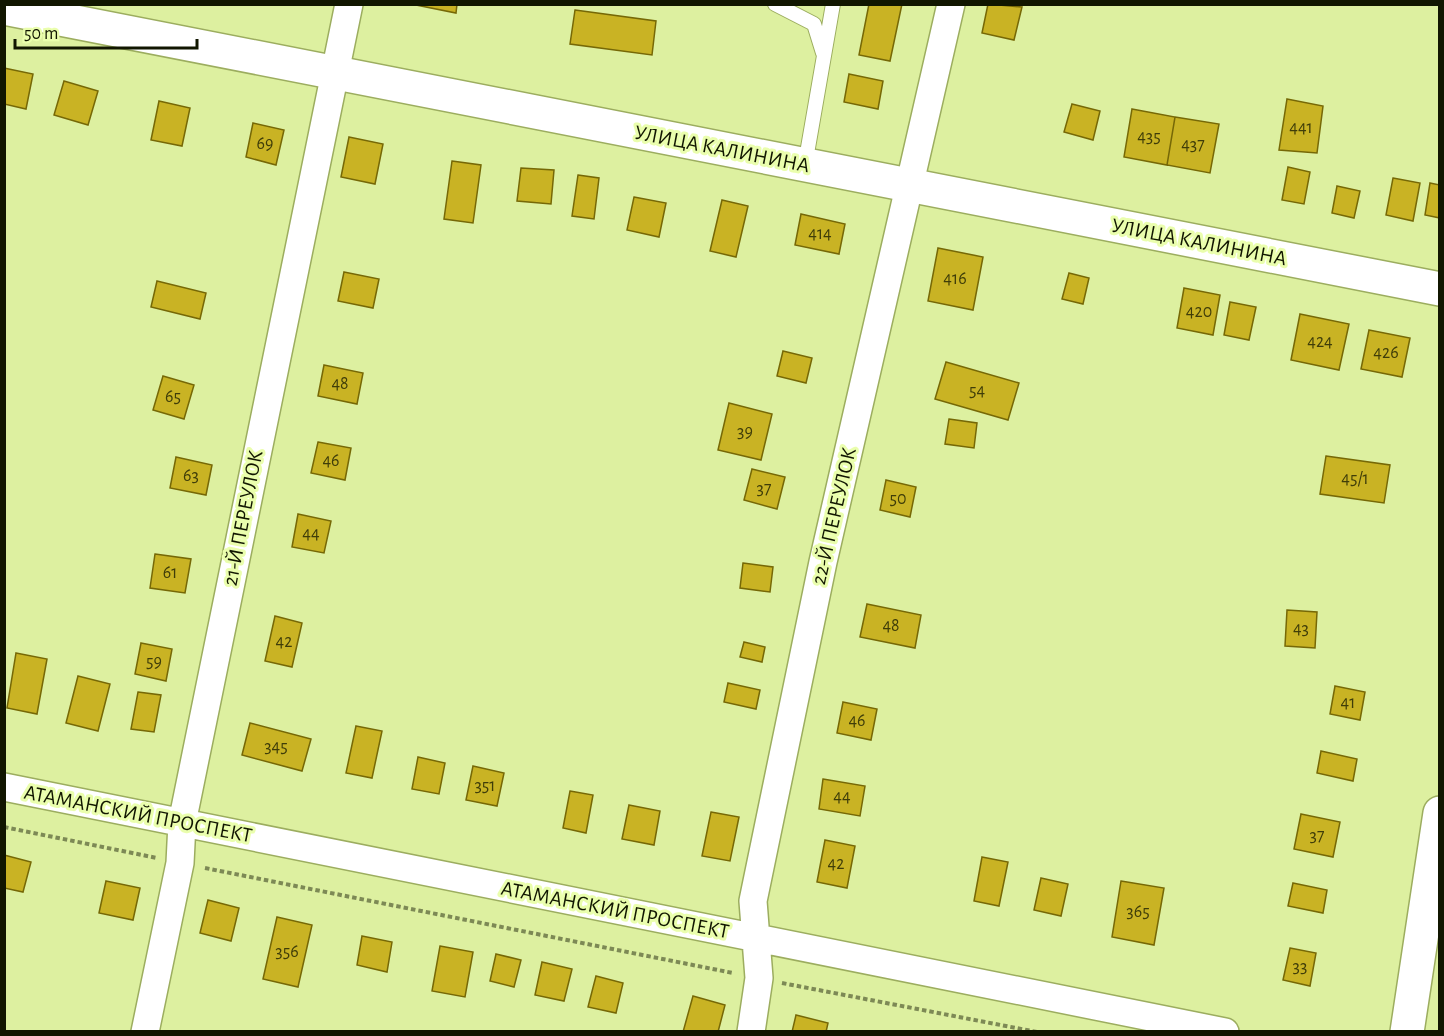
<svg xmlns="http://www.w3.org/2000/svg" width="1444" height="1036" viewBox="0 0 1444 1036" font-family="'Alegreya Sans',sans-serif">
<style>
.building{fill:#c9b324;stroke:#766806;stroke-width:1.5}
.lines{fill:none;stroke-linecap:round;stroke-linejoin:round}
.lane-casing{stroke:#9cad5f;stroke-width:16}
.street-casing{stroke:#9cad5f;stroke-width:30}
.secondary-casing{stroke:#9cad5f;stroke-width:36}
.path{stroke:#7d8955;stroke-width:4;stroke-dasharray:4.5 3;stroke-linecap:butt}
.lane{stroke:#fff;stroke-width:14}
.street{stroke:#fff;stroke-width:27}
.secondary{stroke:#fff;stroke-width:33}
.labels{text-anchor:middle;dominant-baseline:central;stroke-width:6;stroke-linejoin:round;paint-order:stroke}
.number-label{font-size:18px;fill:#3f3d09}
.street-label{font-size:21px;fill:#111600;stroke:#eafead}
</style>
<rect width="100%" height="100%" fill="#ddf0a0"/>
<!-- building -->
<path class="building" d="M411,4H457L456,13Z
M869,4H902L890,61L859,55Z
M988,4L1022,7L1014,40L982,33Z
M575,10L656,21L652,55L570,44Z
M4,68L33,74L26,109L4,104Z
M849,74L883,81L878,109L844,102Z
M64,81L98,91L88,125L54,115Z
M1287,99L1323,106L1317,153L1279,150Z
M159,101L190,108L182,146L151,140Z
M1072,104L1100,111L1093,140L1064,132Z
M1132,109L1175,117L1167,165L1124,157Z
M1175,117L1219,124L1210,173L1167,165Z
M253,123L284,130L276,165L246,157Z
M349,137L383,144L375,184L341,177Z
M452,161L481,165L473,223L444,219Z
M1288,167L1310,172L1304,204L1282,200Z
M521,168L554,170L551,204L517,201Z
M578,175L599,178L594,219L572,216Z
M1393,178L1420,183L1413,221L1386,215Z
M1430,183L1440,185V218L1425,215Z
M1337,186L1360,191L1354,218L1332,213Z
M634,197L666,203L659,237L627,230Z
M722,200L748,206L736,257L710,251Z
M801,214L845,224L839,254L795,245Z
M938,248L983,257L973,310L928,301Z
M344,272L379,279L373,308L338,301Z
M1069,273L1089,278L1083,304L1062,299Z
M157,281L206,293L200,319L151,307Z
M1184,288L1220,295L1213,335L1177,328Z
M1230,302L1256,307L1249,340L1224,335Z
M1300,314L1349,324L1339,370L1291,360Z
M1369,330L1410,338L1402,377L1361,369Z
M783,351L812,358L806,383L777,376Z
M946,362L1019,383L1008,420L935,399Z
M324,365L363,373L357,404L318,396Z
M163,376L194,385L184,419L153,410Z
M729,403L772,414L761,460L718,450Z
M949,419L977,423L974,448L945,444Z
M318,442L351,448L345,480L311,473Z
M1326,456L1390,465L1384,503L1320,494Z
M176,457L212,465L206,495L170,488Z
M752,469L785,477L777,509L744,500Z
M886,480L916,487L910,517L880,510Z
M298,514L331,521L324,553L292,547Z
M155,554L191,559L185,593L150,588Z
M743,563L773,567L770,592L740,588Z
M867,604L921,615L915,648L860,637Z
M1287,610L1317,612L1315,648L1285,646Z
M275,616L302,623L292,667L265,661Z
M744,642L765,647L762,662L740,657Z
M141,643L172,649L166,681L135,674Z
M16,653L47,659L37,714L7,708Z
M78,676L110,684L98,731L66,723Z
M728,683L760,690L756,709L724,702Z
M1335,686L1365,692L1360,720L1330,714Z
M138,692L161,695L154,732L131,729Z
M843,702L877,709L871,740L837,733Z
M250,723L311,739L302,771L242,755Z
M356,726L382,731L372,778L346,773Z
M1321,751L1357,759L1353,781L1317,773Z
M418,757L445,763L439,794L412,789Z
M473,766L504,773L497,806L466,800Z
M823,779L865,786L860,816L819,809Z
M570,791L593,795L586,833L563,828Z
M629,805L660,811L654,845L622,839Z
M711,812L739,817L730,861L702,856Z
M1301,814L1340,822L1333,857L1294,849Z
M825,840L855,846L847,888L817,882Z
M4,855L31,862L23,892L4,888Z
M982,857L1008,862L999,906L974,901Z
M1041,878L1068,884L1061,916L1034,910Z
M106,881L140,888L133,920L99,913Z
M1121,881L1164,888L1154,945L1112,937Z
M1293,883L1327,890L1323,913L1288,906Z
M208,900L239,908L231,941L200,933Z
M277,917L312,925L298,987L263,979Z
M362,936L392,942L387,972L357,965Z
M440,946L473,952L465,997L432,991Z
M1290,948L1316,953L1310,986L1283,980Z
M496,954L521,960L514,987L490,981Z
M542,962L572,969L564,1001L535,995Z
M596,976L623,983L616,1013L588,1007Z
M693,996L725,1005L718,1032H683Z
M796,1015L828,1023L826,1032H792Z"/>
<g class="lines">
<defs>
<path id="lane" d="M775,4L814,24L823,53
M805,165L833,4"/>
<path id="street" d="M4,787L1225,1032
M145,1032L180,863L182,823L349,4
M751,1032L759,978L753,901L823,562L951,4"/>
<path id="secondary" d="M4,8L1440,289
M1407,1032L1440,813"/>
</defs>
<!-- lane casing -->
<use href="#lane" class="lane-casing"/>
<!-- street casing -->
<use href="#street" class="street-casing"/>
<!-- secondary casing -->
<use href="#secondary" class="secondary-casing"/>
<!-- path -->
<path class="path" d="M4,827L157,858
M205,868L733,973
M782,983L1037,1032"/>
<!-- lane -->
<use href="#lane" class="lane"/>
<!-- street -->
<use href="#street" class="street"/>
<!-- secondary -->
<use href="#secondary" class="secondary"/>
</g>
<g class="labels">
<!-- number labels -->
<g class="number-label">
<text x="1301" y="128">441</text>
<text x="1149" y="137">435</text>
<text x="265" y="144">69</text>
<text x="1193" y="145">437</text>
<text x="820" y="234">414</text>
<text x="955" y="279">416</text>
<text x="1199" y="312">420</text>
<text x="1320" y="342">424</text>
<text x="1386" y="353">426</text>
<text x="340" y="384">48</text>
<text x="977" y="391">54</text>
<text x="173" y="397">65</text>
<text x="745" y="432">39</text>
<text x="331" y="461">46</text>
<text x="191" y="476">63</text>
<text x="1355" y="479">45/1</text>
<text x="764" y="489">37</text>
<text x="898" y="499">50</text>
<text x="311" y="534">44</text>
<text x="170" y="573">61</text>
<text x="891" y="626">48</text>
<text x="1301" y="629">43</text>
<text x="284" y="642">42</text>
<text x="154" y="662">59</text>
<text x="1348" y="703">41</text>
<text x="857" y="721">46</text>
<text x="276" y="747">345</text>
<text x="485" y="786">351</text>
<text x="842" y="797">44</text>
<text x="1317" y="836">37</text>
<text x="836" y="864">42</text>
<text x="1138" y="912">365</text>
<text x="287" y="952">356</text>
<text x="1300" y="967">33</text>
</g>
<!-- street labels -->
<g class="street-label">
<text transform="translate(722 149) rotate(11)">УЛИЦА КАЛИНИНА</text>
<text transform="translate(1199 242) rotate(11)">УЛИЦА КАЛИНИНА</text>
<text transform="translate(834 516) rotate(-77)">22-Й ПЕРЕУЛОК</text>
<text transform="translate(243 518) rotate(-79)">21-Й ПЕРЕУЛОК</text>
<text transform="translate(138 814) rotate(11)">АТАМАНСКИЙ ПРОСПЕКТ</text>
<text transform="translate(615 910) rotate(11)">АТАМАНСКИЙ ПРОСПЕКТ</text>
</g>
</g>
<!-- border -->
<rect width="1444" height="1036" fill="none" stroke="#111600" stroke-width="12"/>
<!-- scale -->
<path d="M15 39v9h182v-9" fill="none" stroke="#111600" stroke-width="3"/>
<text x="24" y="39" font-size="18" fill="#111600" stroke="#eafead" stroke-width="4.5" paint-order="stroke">50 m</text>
</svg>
